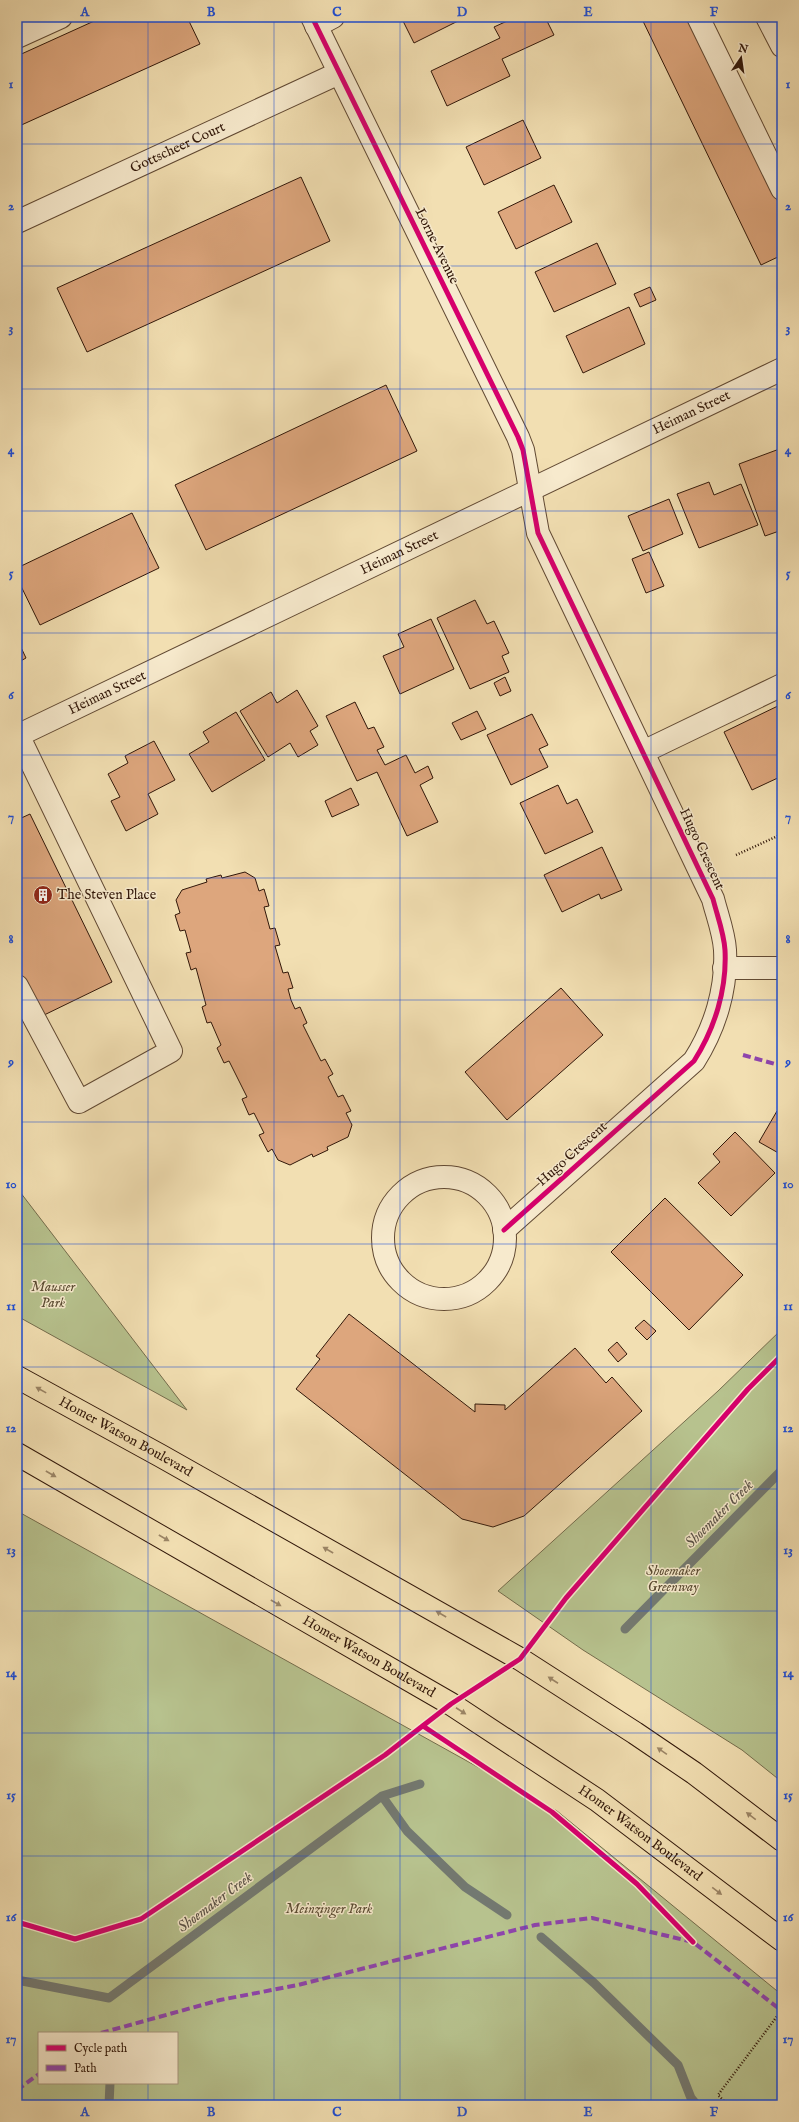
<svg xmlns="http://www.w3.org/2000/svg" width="799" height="2122" viewBox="0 0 799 2122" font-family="'IM FELL English',serif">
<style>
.green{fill:#b7c28e;stroke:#746c4c;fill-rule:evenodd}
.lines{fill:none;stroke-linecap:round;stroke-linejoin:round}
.stream{stroke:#737971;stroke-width:9}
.building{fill:#dda67d;stroke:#311709}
.minor-casing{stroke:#614933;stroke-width:24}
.major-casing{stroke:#311709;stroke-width:24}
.path{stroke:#311709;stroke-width:2.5;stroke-dasharray:1 2;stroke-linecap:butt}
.minor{stroke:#f7eacd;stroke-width:22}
.major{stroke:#f2dfb2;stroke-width:22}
.quiet{stroke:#8e44ad;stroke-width:4;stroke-dasharray:8 4;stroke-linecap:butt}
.cycleway-casing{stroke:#f7eacd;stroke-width:8}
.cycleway{stroke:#d6006c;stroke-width:5}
.oneway{fill:#9b8566}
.grid{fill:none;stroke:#1d4ed8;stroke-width:1;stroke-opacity:0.55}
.labels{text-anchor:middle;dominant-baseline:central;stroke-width:3;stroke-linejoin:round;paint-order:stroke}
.street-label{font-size:14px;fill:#311709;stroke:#f7eacd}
.poi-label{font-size:14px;fill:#311709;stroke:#f7eacd;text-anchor:start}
.park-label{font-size:14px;font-style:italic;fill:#594a31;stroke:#f7eacd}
.water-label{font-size:15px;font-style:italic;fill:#585046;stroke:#f7eacd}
.neatline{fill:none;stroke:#1d4ed8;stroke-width:1.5}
.grid-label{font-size:13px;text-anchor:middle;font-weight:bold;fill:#1d4ed8}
</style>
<rect width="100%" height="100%" fill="#f2dfb2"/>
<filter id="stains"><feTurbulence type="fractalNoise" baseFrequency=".005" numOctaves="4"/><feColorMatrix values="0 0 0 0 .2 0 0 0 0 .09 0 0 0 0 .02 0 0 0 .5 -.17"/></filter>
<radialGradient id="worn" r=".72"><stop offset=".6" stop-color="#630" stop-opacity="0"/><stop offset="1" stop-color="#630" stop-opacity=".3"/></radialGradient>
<!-- green -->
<path class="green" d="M17,1188L187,1410L17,1316Z
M782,1329V1782L742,1750L583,1650L498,1591L718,1391Z
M17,1511L557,1811L782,1995V2105H17ZM39,2033H177V2083H39Z"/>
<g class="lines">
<!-- stream -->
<path class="stream" d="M625,1629L782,1470
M382,1796L407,1831L465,1887L507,1915
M541,1937L594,1983L678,2065L691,2098L697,2105
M17,1980L109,1998L382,1796L420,1784
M109,2105L110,2083"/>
</g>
<!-- building -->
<path class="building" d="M103,17H187L200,44L17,127V56Z
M401,17H466L414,43Z
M516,17H545L554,35L502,59L510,76L447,106L431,71L500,38L494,27Z
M641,17H689L782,210V255L761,265Z
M523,120L541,158L484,185L466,147Z
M301,177L330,241L87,352L57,288Z
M554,185L572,222L516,249L498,212Z
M597,243L616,284L554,312L535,272Z
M650,287L656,300L640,307L634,294Z
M629,307L645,344L583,373L566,336Z
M386,385L417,451L206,550L175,485Z
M782,448V530L765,536L739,464Z
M709,482L714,495L741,484L758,525L699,548L677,494Z
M669,499L683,534L643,551L628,516Z
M132,513L159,568L40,625L17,578V568Z
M649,552L664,586L646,593L632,559Z
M475,600L487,624L494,621L509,653L502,656L509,672L470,689L437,618Z
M431,619L454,669L400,694L383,656L404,647L398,634Z
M17,639L26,658L17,663Z
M505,677L511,691L500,696L494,683Z
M297,690L318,726L310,731L318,745L298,757L290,743L268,757L240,711L271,692L277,703Z
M355,702L368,729L374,727L384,747L377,750L385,765L406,755L415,773L428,766L433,778L420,785L438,822L407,836L377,772L357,781L326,716Z
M782,704V776L752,790L724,732Z
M477,711L486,729L461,740L452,723Z
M236,712L265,760L212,792L189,754L209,742L203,732Z
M532,714L548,745L539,749L548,767L511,785L487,735Z
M154,741L175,780L148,794L158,814L126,831L111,801L120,797L108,774L128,763L125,756Z
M558,785L567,804L577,799L593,832L545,854L520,803Z
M351,788L359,805L332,817L325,801Z
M30,814L112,982L40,1017L17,970V820Z
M602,847L622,890L601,899L599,894L562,912L544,875Z
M245,872L255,878L259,891L264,889L269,906L264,907L270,929L275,928L280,945L275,946L283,973L288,972L293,988L288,989L291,1000L295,1009L300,1007L307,1023L303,1025L321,1061L325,1059L333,1074L328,1077L338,1097L343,1095L351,1111L346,1113L352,1125L348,1137L327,1147L328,1150L313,1157L312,1154L290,1165L278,1160L272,1149L268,1152L259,1135L264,1133L254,1113L249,1115L242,1099L247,1097L229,1061L224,1063L217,1048L221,1045L211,1022L207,1023L202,1007L206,1005L196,968L191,970L186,953L191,952L185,930L180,931L175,915L180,913L176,900L182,890L207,882L206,879L221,875L222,878Z
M561,988L603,1035L507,1120L465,1072Z
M782,1110V1155L759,1142L777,1111L780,1114Z
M735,1132L775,1173L731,1216L698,1183L720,1162L713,1154Z
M665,1198L743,1275L689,1330L611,1252Z
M349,1314L475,1412V1404L505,1405V1410L575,1348L606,1383L612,1377L642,1411L524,1516L493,1527L462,1519L296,1389L320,1359L316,1356Z
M644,1320L656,1331L647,1340L635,1328Z
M617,1342L627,1354L618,1362L608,1350Z"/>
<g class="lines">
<defs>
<g id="minor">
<path d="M312,17L518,437L523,450L538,533L713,899C717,915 724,933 725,950C727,989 715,1028 694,1061L504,1230"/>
<path d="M698,17L782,189"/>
<path d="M767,17L782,46"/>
<path d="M316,26L333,17"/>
<path d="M17,37L61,17"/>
<path id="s1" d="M17,222L339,73"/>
<path id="s2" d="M17,736L782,369"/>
<path d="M643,752L782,685"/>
<path d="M724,968H782"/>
<path d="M17,986L79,1102L171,1051L18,735"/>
<circle cx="444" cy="1238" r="61"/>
</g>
<g id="major">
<path id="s3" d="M17,1377L161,1456L520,1659L635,1733L694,1773L782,1840"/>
<path id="s4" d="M17,1454L451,1704L597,1800L782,1940"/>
</g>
</defs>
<!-- minor casing -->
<use href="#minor" class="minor-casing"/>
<!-- major casing -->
<use href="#major" class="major-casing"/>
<!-- path -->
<path class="path" d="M736,855L782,834
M728,2105L718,2095L781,2011"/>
<!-- minor -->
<use href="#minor" class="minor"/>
<!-- major -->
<use href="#major" class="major"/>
<!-- quiet -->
<path class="quiet" d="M743,1055L782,1066
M101,2033L220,2000L298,1985L535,1925L592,1918L693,1942L782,2011
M17,2090L39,2074"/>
<defs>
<path id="cycleway" d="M312,17L518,437L523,450L538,533L713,899C717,915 724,933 725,950C727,989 715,1028 694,1061L504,1230
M423,1726L552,1812L637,1884L693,1942
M17,1922L75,1939L141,1919L385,1755L451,1704L520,1659L566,1598L748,1389L782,1355"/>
</defs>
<!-- cycleway casing -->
<use href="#cycleway" class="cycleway-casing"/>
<!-- cycleway -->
<use href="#cycleway" class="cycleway"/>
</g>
<!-- one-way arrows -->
<defs><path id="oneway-solid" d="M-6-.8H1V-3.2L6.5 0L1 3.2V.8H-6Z"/></defs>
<g class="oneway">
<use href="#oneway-solid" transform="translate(41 1390) rotate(-151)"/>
<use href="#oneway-solid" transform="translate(51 1474) rotate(30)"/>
<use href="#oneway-solid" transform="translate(164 1538) rotate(30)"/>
<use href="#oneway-solid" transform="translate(328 1550) rotate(-150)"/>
<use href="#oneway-solid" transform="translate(276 1603) rotate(30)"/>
<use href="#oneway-solid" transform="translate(441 1614) rotate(-150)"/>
<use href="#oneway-solid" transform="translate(553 1680) rotate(-147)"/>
<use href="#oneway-solid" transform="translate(461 1711) rotate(33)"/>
<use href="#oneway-solid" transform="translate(662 1751) rotate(-145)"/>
<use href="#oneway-solid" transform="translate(751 1816) rotate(-143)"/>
<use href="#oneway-solid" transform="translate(717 1891) rotate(37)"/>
</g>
<!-- grid -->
<path class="grid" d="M148,17V2033M274,17V2105M400,17V2105M525,17V2105M651,17V2105M17,144H782M17,266H782M17,389H782M17,511H782M17,633H782M17,755H782M17,878H782M17,1000H782M17,1122H782M17,1244H782M17,1367H782M17,1489H782M17,1611H782M17,1733H782M17,1856H782M17,1978H782M148,2083V2105"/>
<!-- icons -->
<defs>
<symbol id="building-disc" viewBox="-11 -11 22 22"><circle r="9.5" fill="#8f2418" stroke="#f7eacd"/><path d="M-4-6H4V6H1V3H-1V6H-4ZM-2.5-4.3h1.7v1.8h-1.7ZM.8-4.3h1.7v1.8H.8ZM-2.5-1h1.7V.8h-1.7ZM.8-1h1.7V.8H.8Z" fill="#fff"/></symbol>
</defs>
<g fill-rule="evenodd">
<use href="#building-disc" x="32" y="884" width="22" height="22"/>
</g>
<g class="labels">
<!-- street labels -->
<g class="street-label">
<text stroke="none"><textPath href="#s1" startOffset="177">Gottscheer Court</textPath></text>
<text transform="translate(437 246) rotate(64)">Lorne Avenue</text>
<text stroke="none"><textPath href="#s2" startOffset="748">Heiman Street</textPath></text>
<text stroke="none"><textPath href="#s2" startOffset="424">Heiman Street</textPath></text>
<text stroke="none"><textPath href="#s2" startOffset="100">Heiman Street</textPath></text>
<text transform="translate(702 849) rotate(65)">Hugo Crescent</text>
<text transform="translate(572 1154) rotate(-42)">Hugo Crescent</text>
<text stroke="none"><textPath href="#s3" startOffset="124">Homer Watson Boulevard</textPath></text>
<text stroke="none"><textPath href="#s4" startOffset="406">Homer Watson Boulevard</textPath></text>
<text stroke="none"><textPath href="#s4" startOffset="730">Homer Watson Boulevard</textPath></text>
</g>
<!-- poi labels -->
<g class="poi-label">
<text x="57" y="895">The Steven Place</text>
</g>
<!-- park labels -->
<g class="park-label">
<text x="53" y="1287">Mausser<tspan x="53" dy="16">Park</tspan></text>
<text x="673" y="1571">Shoemaker<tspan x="673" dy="16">Greenway</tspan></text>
<text x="329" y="1909">Meinzinger Park</text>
</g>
<!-- water labels -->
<g class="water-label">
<text transform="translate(719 1514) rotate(-45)">Shoemaker Creek</text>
<text transform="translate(215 1902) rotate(-37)">Shoemaker Creek</text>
</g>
</g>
<!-- margin -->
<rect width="799" height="2122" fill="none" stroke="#f2dfb2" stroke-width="44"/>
<!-- legend -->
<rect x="38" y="2032" width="140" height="52" fill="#f7eacd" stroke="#a8967f"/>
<rect x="46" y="2045" width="20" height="6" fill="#d6006c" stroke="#a8967f"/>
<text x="74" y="2052" font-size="12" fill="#311709">Cycle path</text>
<rect x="46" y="2065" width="20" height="6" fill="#8e44ad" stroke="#a8967f"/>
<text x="74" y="2072" font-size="12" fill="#311709">Path</text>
<!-- north arrow -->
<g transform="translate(741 58) rotate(13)" stroke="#f7eacd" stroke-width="3" paint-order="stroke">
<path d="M0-3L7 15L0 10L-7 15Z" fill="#311709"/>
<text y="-6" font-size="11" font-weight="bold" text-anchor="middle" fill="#311709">N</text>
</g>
<rect x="22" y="22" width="755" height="2078" class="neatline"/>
<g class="grid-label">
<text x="85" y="16">A</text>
<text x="211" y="16">B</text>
<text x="337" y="16">C</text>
<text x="462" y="16">D</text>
<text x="588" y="16">E</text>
<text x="714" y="16">F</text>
<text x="11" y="88">1</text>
<text x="788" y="88">1</text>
<text x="11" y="210">2</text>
<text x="788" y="210">2</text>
<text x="11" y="332">3</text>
<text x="788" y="332">3</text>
<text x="11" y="454">4</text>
<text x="788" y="454">4</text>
<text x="11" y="577">5</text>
<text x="788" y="577">5</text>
<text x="11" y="699">6</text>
<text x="788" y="699">6</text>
<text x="11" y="821">7</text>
<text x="788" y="821">7</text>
<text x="11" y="943">8</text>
<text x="788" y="943">8</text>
<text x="11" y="1066">9</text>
<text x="788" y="1066">9</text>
<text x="11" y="1188">10</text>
<text x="788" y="1188">10</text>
<text x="11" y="1310">11</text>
<text x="788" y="1310">11</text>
<text x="11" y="1432">12</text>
<text x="788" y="1432">12</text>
<text x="11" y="1554">13</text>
<text x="788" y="1554">13</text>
<text x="11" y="1677">14</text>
<text x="788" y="1677">14</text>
<text x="11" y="1799">15</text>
<text x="788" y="1799">15</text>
<text x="11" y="1921">16</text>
<text x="788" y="1921">16</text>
<text x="11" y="2043">17</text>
<text x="788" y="2043">17</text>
<text x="85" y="2116">A</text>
<text x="211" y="2116">B</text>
<text x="337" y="2116">C</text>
<text x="462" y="2116">D</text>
<text x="588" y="2116">E</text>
<text x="714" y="2116">F</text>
</g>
<rect width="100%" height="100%" filter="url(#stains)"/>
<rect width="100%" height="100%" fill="url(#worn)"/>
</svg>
